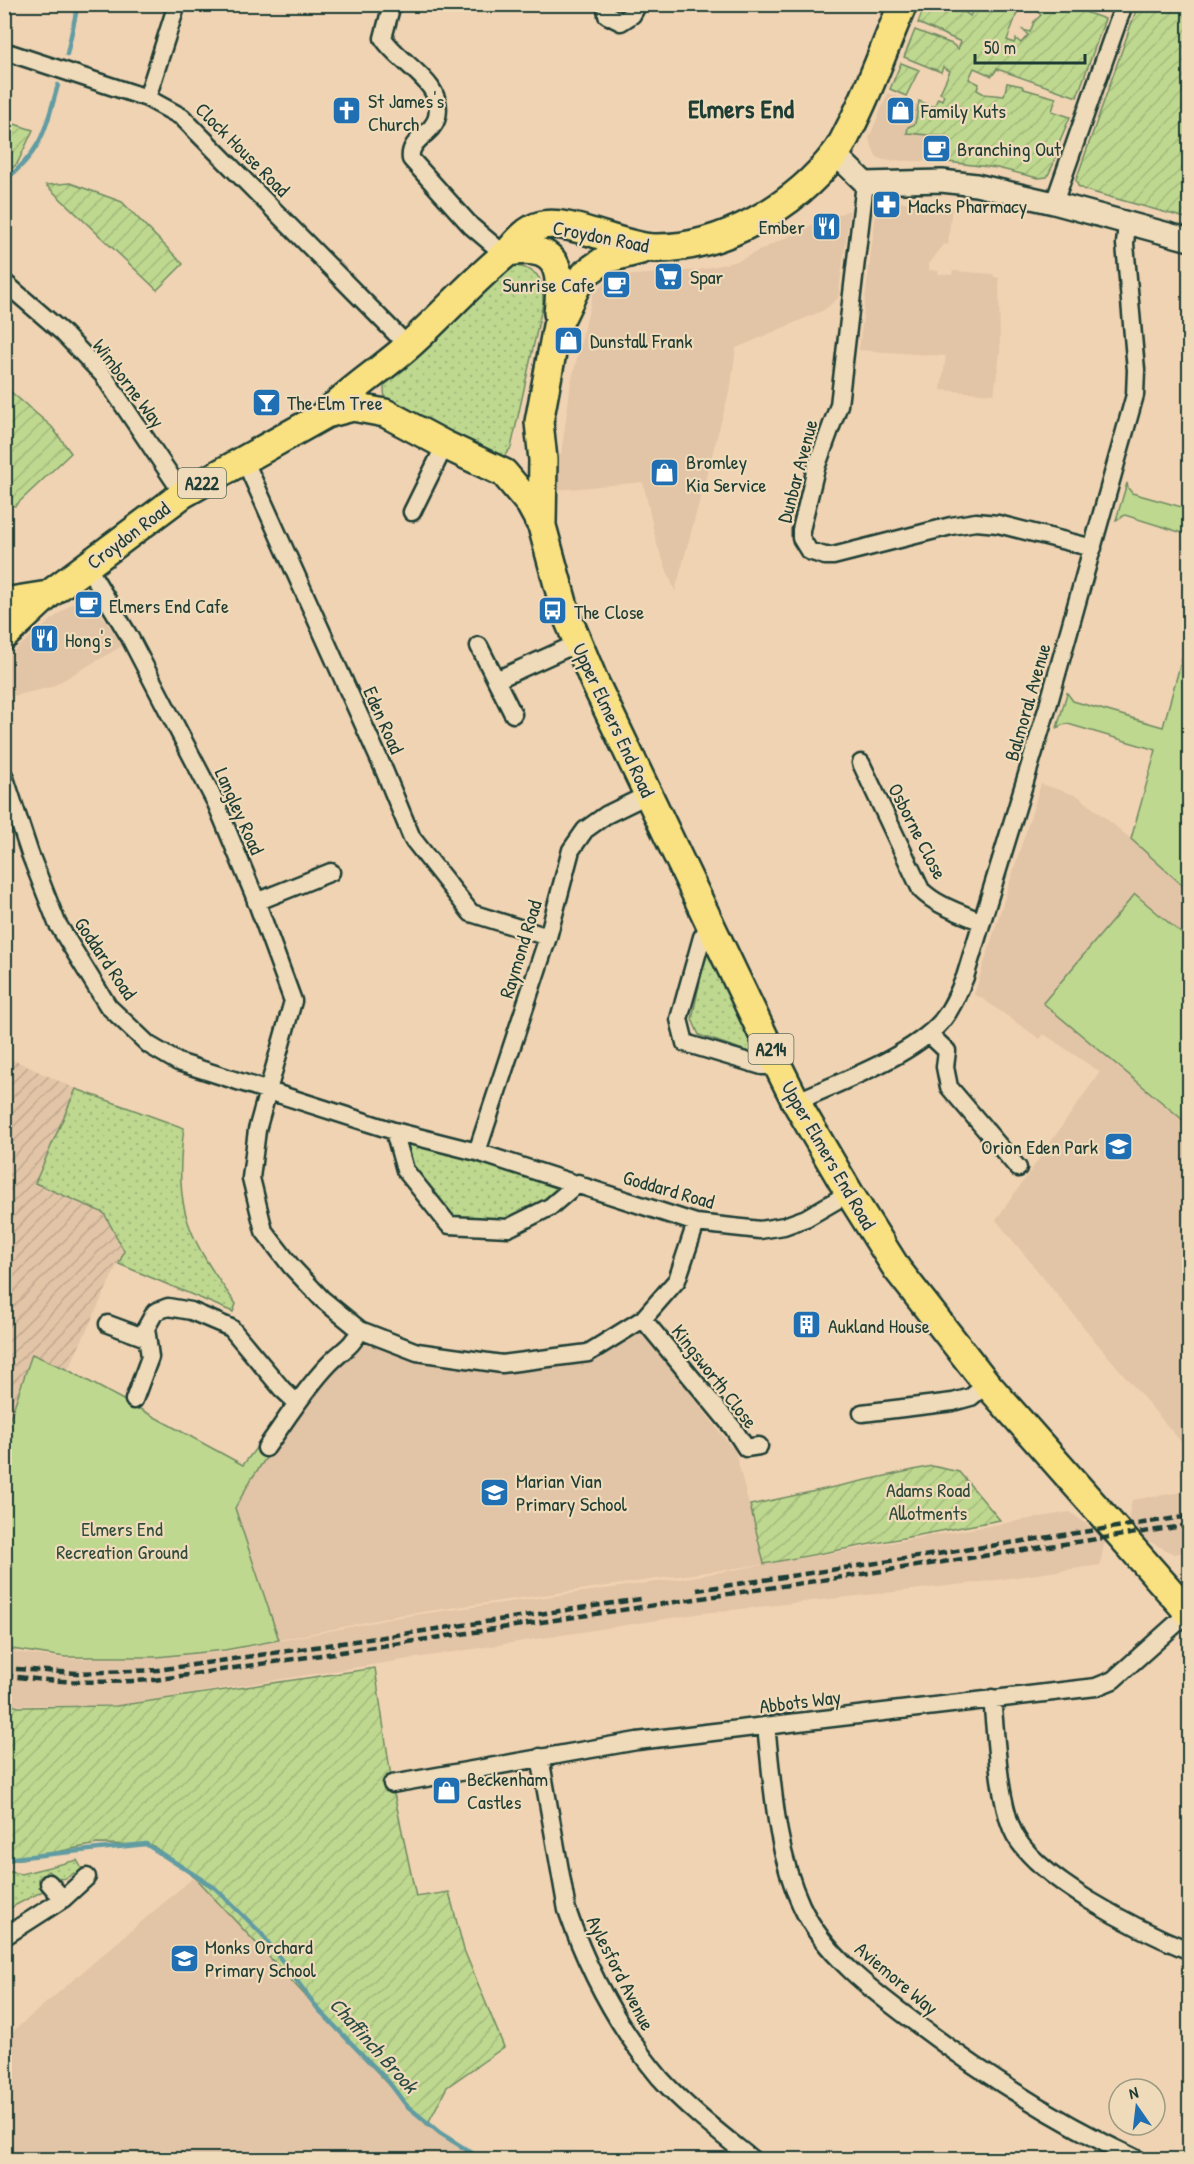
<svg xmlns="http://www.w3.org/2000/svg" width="1194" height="2164" viewBox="0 0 1194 2164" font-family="'Patrick Hand',sans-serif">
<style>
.built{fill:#e2c4a6}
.industrial{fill:url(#industrial-furrows)}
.grass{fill:url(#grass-dots);stroke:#6e8a62;stroke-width:1.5}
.park{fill:#bed88f;stroke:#6e8a62;stroke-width:1.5}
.garden{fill:url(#garden-furrows);stroke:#6e8a62;stroke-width:1.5}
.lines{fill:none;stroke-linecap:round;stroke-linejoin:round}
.stream{stroke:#629ca3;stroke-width:4.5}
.minor-casing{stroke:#1f3d34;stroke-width:21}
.tertiary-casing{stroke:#1f3d34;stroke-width:26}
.primary-casing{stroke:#1f3d34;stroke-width:32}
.minor{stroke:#efdbb9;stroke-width:16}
.tertiary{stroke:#efdbb9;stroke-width:21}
.primary{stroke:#f9e181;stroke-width:27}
.rail{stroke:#1f3d34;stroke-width:4.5;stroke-dasharray:9 4.5;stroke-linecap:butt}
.labels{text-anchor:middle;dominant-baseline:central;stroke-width:4.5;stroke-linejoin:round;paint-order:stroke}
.shield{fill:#efdbb9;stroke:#5d6c5c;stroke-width:1.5}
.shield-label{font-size:18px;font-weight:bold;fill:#1f3d34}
.poi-label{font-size:20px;fill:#1f3d34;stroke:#efdbb9;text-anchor:start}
.street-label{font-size:20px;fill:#1f3d34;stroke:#efdbb9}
.park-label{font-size:20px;fill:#2f4c3d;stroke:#efdbb9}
.water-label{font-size:21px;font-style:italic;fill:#2a4d46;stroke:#efdbb9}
.district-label{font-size:26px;font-weight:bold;fill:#1f3d34;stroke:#efdbb9}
</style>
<defs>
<pattern id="industrial-furrows" width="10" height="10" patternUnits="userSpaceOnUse" patternTransform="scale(1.5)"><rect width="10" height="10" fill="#e2c4a6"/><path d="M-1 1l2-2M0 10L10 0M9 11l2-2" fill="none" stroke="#c1a990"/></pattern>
<pattern id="grass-dots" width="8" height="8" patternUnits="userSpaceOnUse" patternTransform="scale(1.5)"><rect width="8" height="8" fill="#bed88f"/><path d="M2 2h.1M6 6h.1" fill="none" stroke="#a3ba7c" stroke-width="1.8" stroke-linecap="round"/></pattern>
<pattern id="garden-furrows" width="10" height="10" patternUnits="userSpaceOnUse" patternTransform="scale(1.5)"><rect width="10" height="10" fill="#bed88f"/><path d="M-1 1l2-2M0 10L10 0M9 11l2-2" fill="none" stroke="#a3ba7c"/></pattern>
</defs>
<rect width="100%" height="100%" fill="#f0d3b2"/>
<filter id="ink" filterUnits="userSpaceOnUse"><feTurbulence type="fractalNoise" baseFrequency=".0167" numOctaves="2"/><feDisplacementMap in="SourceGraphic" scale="12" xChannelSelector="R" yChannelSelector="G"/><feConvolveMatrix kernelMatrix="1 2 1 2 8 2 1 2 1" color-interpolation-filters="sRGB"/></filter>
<g filter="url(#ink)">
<!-- built -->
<path class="built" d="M888,93L951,119L948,162L883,160L876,156L869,138Z
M898,202L952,203L948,245L944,244L929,264V270L938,271L939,274L952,275L953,271L993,274L994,277L999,278L1000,353L994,394L941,390L946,356L859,350L877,204Z
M850,210L838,298L824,310L736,348L731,385L675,591L657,545L643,482L556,490L554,455H561L571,383L593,294L607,281L623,276L699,270L738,261L812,225Z
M87,591L122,646L51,687L5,698V658Z
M1041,784L1078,796L1131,839L1189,891V1451L1096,1342L996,1220L1100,1072L1044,1034L1040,1039L980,997L974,995Z
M640,1326L731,1447H734L764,1564L400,1615L279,1640L235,1508L252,1478L276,1444L334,1369L367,1342L416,1360L511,1373L593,1356Z
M1189,1491V1551L1174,1554L1143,1538L1104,1544L1100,1565L974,1583L702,1613L117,1705H20L5,1702V1651L66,1659L157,1658L225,1652L400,1617L686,1578L1070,1512L1090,1527L1128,1521L1132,1500Z
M194,1877L427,2125L485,2159H6L4,2039Z"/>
<!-- industrial -->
<path class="industrial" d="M5,1056L76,1089L36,1183L104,1213L124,1251L68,1370L31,1355L5,1433Z"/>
<!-- grass -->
<path class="grass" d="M518,266C541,271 543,281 543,303L511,448L505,455L498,459L390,408C384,398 383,391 385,380L509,267Z
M707,946L764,1057L699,1035L692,1019Z
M76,1089L184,1128C173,1211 189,1239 236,1304L233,1312L119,1264L124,1251L104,1213L35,1183Z
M394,1131L578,1183L508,1228L449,1225L405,1170Z
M77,1860L82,1869L76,1874L74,1873C64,1881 58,1881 48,1871L38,1879L45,1890L6,1910L13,1923L5,1927V1871L21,1874Z"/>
<!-- park -->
<path class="park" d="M1127,483L1128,488L1132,493L1189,509V535L1125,515L1116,520Z
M1189,633L1190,891H1189L1131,839L1156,750L1068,724L1062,725L1057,728L1067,693L1073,701L1163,727Z
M1135,894L1189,940V1125L1043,1003Z
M32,1354L68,1370L243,1465L260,1443L271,1451L252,1478L235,1508L279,1640L225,1650L157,1657H65L5,1648V1433Z"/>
<!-- garden -->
<path class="garden" d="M925,5C942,4 957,5 970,16L975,5H1020L1007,40L1014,43L1016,39L1021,43L1028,35L1023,30L1030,32L1034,22L1041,15L1035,9V5H1065L1105,19L1077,97L997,69L992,76L974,68L969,79L979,84L977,90L984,94L1004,96L1007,83L1022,86L1024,89L1056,98L1052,111L1070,117L1058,145L1053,165L1047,177L1038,178L997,168L948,162L950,137L907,133L908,127L915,124L919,101L934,107L938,98L942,100L944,95L940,93L950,71L943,67L941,72L904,57L915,30L952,44L958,49L961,42L918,23Z
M1138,5H1189L1190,107L1188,114L1190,115L1189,219L1085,190L1078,186L1076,180Z
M901,63L919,70L906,96L890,89Z
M5,121L33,130L17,164L5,174Z
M70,183L122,202L183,264L157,290L46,185Z
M4,386L52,427L71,453L15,506L5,503Z
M932,1466L959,1472L1000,1520L764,1564L750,1505Z
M375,1668L392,1784L416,1897L449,1892L464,1950L504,2047L447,2087L427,2125L194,1877L152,1845L97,1844L5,1862V1703L19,1707L116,1706Z"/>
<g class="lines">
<!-- stream -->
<path class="stream" d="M67,54L78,4
M4,181C43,150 45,130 58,85
M4,1859L146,1844L215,1888L261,1933L318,2009L388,2081L406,2105L440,2133L483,2160"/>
<defs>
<path id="minor" d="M392,4L383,38C399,64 445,82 437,117C433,135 408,139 411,159L471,226L504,254
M606,4L607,15L621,22L632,15L638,4
M4,51L147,98L182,117L408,346
M147,98L177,4
M865,183L839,405L816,468L801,530V538L809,551L825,556H833L951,526L976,522L998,524L1093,548
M1054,203L1124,4
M4,282L62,332L103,375L183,494
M244,459L384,770L412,838L471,913L548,937
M412,512L445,445
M87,566L129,636L216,803L254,895L293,1001L257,1130L251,1178L264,1231L291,1266L322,1299L360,1330L417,1352L502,1364L588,1353L643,1319L677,1280L696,1223
M479,646L513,714
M496,680L578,643
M861,763L921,890C937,906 961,913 982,922
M4,775L30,854L57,923L108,1006L149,1045L178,1062L394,1131L477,1152L696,1223L760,1230L784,1226L806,1218L849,1193
M256,902L331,872
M711,924L702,937L679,1019L685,1043L762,1066H778
M929,1034L947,1051L945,1067L949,1087L1018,1168
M796,1102C839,1082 910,1057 941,1022C952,1009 958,993 965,977L1048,706L1135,395L1136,370L1125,244L1127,223
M394,1131L405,1170L449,1225L508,1228L550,1207L578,1183
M477,1152L548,937L571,850L585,830L606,815L649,794
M643,1319L733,1428L746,1448L759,1446
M108,1324L146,1338
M134,1400L150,1357L146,1328L155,1312L168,1307L191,1311L231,1328L282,1389L297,1403
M862,1413L953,1402L971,1397L987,1384
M266,1448C286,1420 305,1389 329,1364C341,1351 352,1347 360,1330
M992,1698C996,1736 998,1795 1012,1829C1032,1878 1141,1931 1190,1951
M766,1726C773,1786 775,1849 801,1905C824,1955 874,1992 917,2024C987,2077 1060,2123 1139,2160
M540,1757L567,1910C588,1971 619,2029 660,2078C687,2108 721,2134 753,2160
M392,1784L637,1741L1096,1687L1113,1680L1188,1613
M49,1883L63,1899
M4,1937L63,1899L87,1877"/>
<path id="tertiary" d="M835,154L865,183L942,181L976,185L1054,203L1190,240"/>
<path id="primary" d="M508,252C559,243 563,270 558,313
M328,412C352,388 381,370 407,347C441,317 472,281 508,252C517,242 526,230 539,226C568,217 620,247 654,248C722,249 795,206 835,154C842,146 846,135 851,126C871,87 885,45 903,4
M542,524L543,460L539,422L557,326L576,287L586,273L606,259L641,250
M4,602L48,595
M4,636L48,595L183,494L326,414L353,407L385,413L445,445L504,473L530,504L542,526L566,614L594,681L778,1066L796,1102L851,1196L897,1269L987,1384L1190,1614"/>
</defs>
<!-- minor casing -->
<use href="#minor" class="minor-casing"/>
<!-- tertiary casing -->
<use href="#tertiary" class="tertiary-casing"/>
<!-- primary casing -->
<use href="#primary" class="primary-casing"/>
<!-- minor -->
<use href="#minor" class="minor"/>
<!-- tertiary -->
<use href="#tertiary" class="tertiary"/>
<!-- primary -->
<use href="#primary" class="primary"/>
<!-- rail -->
<path class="rail" d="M697,1590L1190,1516
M16,1669L76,1673L158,1670L641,1599
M4,1675C54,1683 103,1683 154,1680L1190,1525"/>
</g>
</g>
<!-- icons -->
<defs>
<symbol id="shop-square" viewBox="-11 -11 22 22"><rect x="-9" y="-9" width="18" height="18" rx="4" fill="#1f6fb2" stroke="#efdbb9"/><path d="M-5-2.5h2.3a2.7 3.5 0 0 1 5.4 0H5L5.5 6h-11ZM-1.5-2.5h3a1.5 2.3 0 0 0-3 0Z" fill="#fff"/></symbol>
<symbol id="church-square" viewBox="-11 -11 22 22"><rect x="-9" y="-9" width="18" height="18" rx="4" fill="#1f6fb2" stroke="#efdbb9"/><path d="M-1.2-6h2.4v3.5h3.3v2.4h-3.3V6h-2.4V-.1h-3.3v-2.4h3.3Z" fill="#fff"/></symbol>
<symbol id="cafe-square" viewBox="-11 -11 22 22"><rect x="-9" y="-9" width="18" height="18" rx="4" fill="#1f6fb2" stroke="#efdbb9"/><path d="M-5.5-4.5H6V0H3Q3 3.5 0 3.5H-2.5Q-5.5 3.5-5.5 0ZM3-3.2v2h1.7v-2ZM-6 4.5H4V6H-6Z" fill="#fff"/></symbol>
<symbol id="pharmacy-square" viewBox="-11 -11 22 22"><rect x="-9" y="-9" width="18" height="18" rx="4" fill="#1f6fb2" stroke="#efdbb9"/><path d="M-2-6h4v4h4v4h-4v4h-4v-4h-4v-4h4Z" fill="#fff"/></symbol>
<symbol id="restaurant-square" viewBox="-11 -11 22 22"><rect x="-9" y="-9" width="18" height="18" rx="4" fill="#1f6fb2" stroke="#efdbb9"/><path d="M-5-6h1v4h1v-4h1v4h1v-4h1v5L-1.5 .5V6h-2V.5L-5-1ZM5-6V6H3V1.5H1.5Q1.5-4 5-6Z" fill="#fff"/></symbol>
<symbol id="supermarket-square" viewBox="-11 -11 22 22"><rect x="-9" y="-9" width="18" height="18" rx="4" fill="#1f6fb2" stroke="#efdbb9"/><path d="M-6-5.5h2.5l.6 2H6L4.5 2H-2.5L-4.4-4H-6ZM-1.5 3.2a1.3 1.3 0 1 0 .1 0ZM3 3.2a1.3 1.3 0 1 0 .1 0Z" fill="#fff"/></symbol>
<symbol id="bar-square" viewBox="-11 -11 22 22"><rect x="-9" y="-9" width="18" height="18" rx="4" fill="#1f6fb2" stroke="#efdbb9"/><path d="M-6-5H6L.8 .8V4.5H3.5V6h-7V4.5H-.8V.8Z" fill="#fff"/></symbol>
<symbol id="bus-square" viewBox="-11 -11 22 22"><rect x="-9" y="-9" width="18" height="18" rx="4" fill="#1f6fb2" stroke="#efdbb9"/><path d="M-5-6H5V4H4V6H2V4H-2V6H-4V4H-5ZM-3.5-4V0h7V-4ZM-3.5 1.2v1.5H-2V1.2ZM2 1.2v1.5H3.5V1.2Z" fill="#fff"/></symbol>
<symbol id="school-square" viewBox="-11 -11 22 22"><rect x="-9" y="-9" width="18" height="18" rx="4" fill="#1f6fb2" stroke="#efdbb9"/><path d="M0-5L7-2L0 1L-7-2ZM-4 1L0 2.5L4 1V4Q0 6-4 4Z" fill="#fff"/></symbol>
<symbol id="building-square" viewBox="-11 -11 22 22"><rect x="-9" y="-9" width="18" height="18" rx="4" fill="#1f6fb2" stroke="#efdbb9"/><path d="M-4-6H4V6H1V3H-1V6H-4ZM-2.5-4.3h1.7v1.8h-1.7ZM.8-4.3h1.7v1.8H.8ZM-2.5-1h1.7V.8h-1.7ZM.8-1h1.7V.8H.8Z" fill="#fff"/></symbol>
</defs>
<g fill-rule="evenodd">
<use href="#shop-square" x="884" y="94" width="33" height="33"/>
<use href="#church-square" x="330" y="94" width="33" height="33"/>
<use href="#cafe-square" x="920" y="132" width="33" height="33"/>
<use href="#pharmacy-square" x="870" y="188" width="33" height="33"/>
<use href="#restaurant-square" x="810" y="210" width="33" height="33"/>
<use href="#supermarket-square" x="652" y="260" width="33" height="33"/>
<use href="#cafe-square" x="600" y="268" width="33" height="33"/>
<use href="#shop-square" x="552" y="324" width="33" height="33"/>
<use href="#bar-square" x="250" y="386" width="33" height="33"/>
<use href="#shop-square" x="648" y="456" width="33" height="33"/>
<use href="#cafe-square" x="72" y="588" width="33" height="33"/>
<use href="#bus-square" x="536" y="594" width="33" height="33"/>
<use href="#restaurant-square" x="28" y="622" width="33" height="33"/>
<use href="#school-square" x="1102" y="1130" width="33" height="33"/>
<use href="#building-square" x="790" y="1308" width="33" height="33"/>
<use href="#school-square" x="478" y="1476" width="33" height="33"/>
<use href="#shop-square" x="430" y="1774" width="33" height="33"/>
<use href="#school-square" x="168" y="1942" width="33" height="33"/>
</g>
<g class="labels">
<!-- shield labels -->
<g class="shield">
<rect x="178" y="468" width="48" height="30" rx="4.5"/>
<rect x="748.5" y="1034" width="45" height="30" rx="4.5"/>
</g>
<g class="shield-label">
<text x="202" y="483">A222</text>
<text x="771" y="1049">A214</text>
</g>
<!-- poi labels -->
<g class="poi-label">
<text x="368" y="100">St James's<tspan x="368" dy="23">Church</tspan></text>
<text x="921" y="110">Family Kuts</text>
<text x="957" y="148">Branching Out</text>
<text x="908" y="205">Macks Pharmacy</text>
<text x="805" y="226" text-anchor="end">Ember</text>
<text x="690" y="276">Spar</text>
<text x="595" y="284" text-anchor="end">Sunrise Cafe</text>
<text x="590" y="340">Dunstall Frank</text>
<text x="287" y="402">The Elm Tree</text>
<text x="686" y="461">Bromley<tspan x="686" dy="23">Kia Service</tspan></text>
<text x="109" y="605">Elmers End Cafe</text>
<text x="574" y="611">The Close</text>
<text x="65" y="639">Hong's</text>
<text x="1098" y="1146" text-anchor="end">Orion Eden Park</text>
<text x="828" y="1325">Aukland House</text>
<text x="516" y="1480">Marian Vian<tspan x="516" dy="23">Primary School</tspan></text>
<text x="467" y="1778">Beckenham<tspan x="467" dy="23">Castles</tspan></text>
<text x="205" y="1946">Monks Orchard<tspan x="205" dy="23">Primary School</tspan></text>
</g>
<!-- street labels -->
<g class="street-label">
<text transform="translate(243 149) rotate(45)">Clock House Road</text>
<text transform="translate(601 236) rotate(11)">Croydon Road</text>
<text transform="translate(129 383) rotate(53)">Wimborne Way</text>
<text transform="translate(797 471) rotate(-75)">Dunbar Avenue</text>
<text transform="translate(128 535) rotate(-37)">Croydon Road</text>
<text transform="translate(1027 702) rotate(-74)">Balmoral Avenue</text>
<text transform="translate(384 720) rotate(66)">Eden Road</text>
<text transform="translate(614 720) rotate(65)">Upper Elmers End Road</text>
<text transform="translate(240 811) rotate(66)">Langley Road</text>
<text transform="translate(918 831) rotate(63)">Osborne Close</text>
<text transform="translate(520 949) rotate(-73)">Raymond Road</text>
<text transform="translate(106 958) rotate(56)">Goddard Road</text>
<text transform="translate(829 1155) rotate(60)">Upper Elmers End Road</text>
<text transform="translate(669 1189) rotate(16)">Goddard Road</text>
<text transform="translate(715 1376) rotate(52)">Kingsworth Close</text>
<text transform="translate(800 1701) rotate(-7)">Abbots Way</text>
<text transform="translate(621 1973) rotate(63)">Aylesford Avenue</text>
<text transform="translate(897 1978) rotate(40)">Aviemore Way</text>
</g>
<!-- park labels -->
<g class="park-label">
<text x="928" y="1489">Adams Road<tspan x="928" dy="23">Allotments</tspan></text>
<text x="122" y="1528">Elmers End<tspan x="122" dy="23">Recreation Ground</tspan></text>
</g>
<!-- water labels -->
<g class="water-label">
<text transform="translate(374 2045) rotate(48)">Chaffinch Brook</text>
</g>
<!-- district labels -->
<g class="district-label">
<text x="741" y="108">Elmers End</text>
</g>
</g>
<!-- margin -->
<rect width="1194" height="2164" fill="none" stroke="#efdbb9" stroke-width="24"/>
<rect x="12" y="12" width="1170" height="2140" fill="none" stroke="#1f3d34" stroke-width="2" filter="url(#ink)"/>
<!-- north arrow -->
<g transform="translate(1137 2107) rotate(346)"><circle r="28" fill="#efdbb9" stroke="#9c9c84" stroke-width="1.5"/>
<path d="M0-4.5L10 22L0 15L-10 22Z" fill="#1f6fb2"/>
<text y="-9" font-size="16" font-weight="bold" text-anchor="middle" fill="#1f3d34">N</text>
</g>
<!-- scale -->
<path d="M975 54v9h110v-9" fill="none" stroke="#1f3d34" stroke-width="3"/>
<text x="984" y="54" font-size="18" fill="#1f3d34" stroke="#efdbb9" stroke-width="4.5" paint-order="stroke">50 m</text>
</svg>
